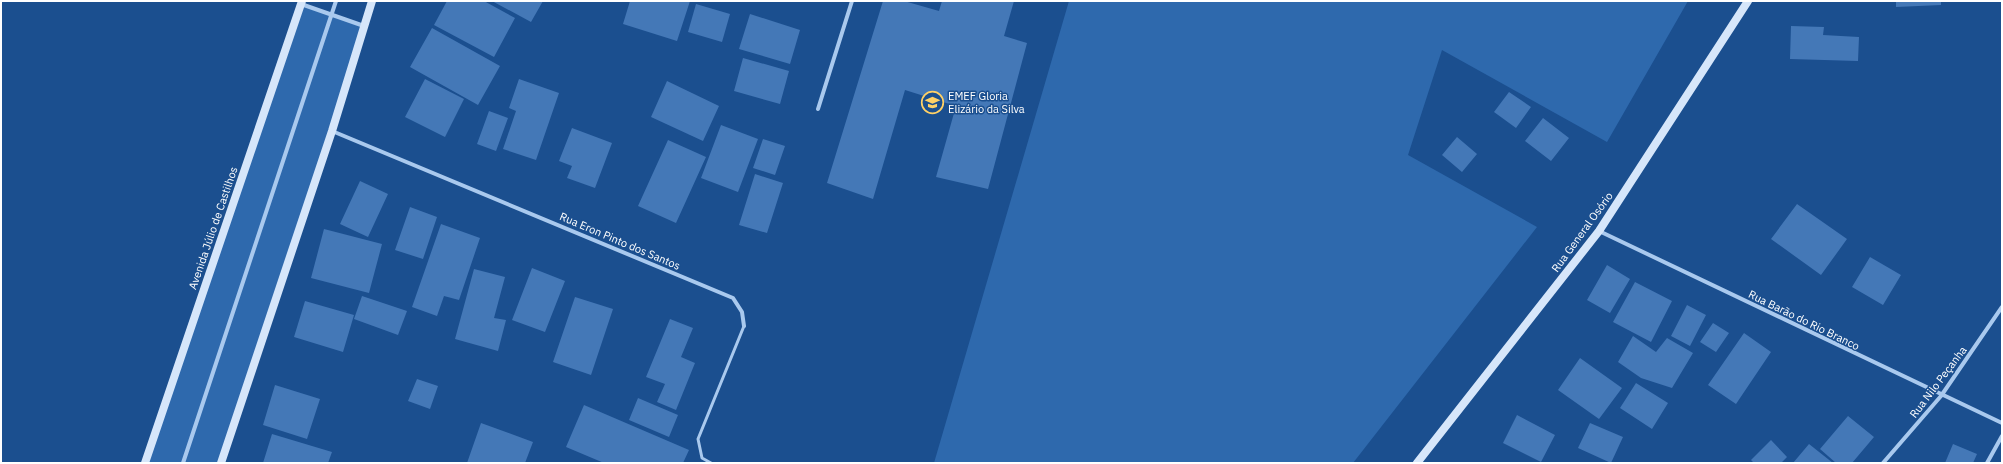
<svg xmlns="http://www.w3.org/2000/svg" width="2003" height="464" viewBox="0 0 2003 464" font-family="'IBM Plex Sans',sans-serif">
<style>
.green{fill:#2e69ad}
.building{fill:#4478b7}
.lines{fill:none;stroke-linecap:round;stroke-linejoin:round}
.lane{stroke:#a9c9ee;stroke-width:3}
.street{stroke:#a9c9ee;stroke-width:4}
.secondary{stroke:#d6e6fa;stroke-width:8}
.labels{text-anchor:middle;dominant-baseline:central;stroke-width:3;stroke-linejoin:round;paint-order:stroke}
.poi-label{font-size:11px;fill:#fff;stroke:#1b4f8f;text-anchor:start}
.street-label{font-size:11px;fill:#fff;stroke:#1b4f8f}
</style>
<rect width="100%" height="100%" fill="#1b4f8f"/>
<!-- green -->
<path class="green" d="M1069,1H1688L1607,142L1442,50L1408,155L1537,227L1353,463H934Z
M300,4L364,26L221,463H145Z"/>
<!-- building -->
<path class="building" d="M447,1H484L515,18L494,57L434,25Z
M492,1H543L531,22Z
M630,1H690L677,41L623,24Z
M883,1H904L939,11L942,1H1014L1004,36L1027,43L988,189L936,177L956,106L905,90L873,199L827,183Z
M1896,1H1941V5L1896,7Z
M696,4L730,14L722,42L688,32Z
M750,14L800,30L790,64L739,49Z
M1791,26L1824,27L1823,35L1859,37L1858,61L1790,59Z
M432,28L500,66L478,105L410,67Z
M743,58L789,71L780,104L734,91Z
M425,79L464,99L445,137L405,117Z
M519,79L559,93L536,160L503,149L516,111L509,108Z
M667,81L719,106L703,141L651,117Z
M1509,92L1531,107L1516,128L1494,112Z
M489,111L508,118L496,151L477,144Z
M1543,118L1569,138L1551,161L1525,141Z
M721,125L758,139L738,192L701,178Z
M572,128L612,143L595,188L567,178L572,166L559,161Z
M1457,137L1477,154L1462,172L1442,155Z
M763,139L785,146L775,175L753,168Z
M668,140L706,157L676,223L638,206Z
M755,174L783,183L767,233L739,225Z
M360,181L388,194L368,237L340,224Z
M1797,204L1847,239L1821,275L1771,239Z
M410,207L437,217L423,259L395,250Z
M441,224L480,238L459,300L444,296L437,316L412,307Z
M324,229L382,244L369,293L311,278Z
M1870,257L1901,275L1883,305L1852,287Z
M1607,265L1630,279L1610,313L1587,300Z
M532,268L565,281L545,332L512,320Z
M474,269L505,277L494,318L506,320L498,351L455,339Z
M1635,282L1672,301L1651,342L1613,322Z
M362,296L407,311L398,335L354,319Z
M575,297L613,309L591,375L553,362Z
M305,301L354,315L343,352L294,337Z
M1687,305L1706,315L1690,346L1671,336Z
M670,319L693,328L681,357L695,363L676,410L657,402L665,384L646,377Z
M1713,323L1729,333L1716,352L1700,342Z
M1744,333L1771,352L1736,404L1708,385Z
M1633,336L1656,352L1667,338L1693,353L1672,388L1641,378L1618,362Z
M1580,358L1622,388L1599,419L1558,390Z
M417,379L438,386L430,409L408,401Z
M1636,383L1668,403L1652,429L1620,408Z
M275,385L320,399L307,439L263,425Z
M638,398L678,415L669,437L629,420Z
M584,405L689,450L683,463H604L566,447Z
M1517,415L1555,435L1541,462L1503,443Z
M1848,416L1874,437L1852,463H1836L1820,449Z
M481,423L533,442L525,463H467Z
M1590,423L1623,437L1611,463L1578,448Z
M272,434L332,452L328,463H263Z
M1771,440L1787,457L1781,463H1754L1751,460Z
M1809,444L1833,463H1793Z
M1953,444L1977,454L1973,463H1945Z"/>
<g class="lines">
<!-- lane -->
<path class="lane" d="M711,463L702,458L698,439L744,326"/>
<!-- street -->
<path class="street" d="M301,4L364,26
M818,109L852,1
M332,131L733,298L742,312L744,326
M1599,231L2002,423
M183,463L336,1
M1883,463L1941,396L2002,307
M1987,463L2002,436"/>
<!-- secondary -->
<path class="secondary" d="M145,463L302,1
M221,463L332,131L372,1
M1417,463L1599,231L1748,1"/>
</g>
<!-- icons -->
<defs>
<symbol id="school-ring" viewBox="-11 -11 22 22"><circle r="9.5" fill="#1b4f8f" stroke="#ffd166" stroke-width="1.5"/><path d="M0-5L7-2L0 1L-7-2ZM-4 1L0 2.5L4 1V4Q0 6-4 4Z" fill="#ffd166"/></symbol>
</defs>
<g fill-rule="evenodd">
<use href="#school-ring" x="920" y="90" width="25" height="25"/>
</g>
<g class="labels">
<!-- poi labels -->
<g class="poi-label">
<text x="948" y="96">EMEF Gloria<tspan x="948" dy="13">Elizário da Silva</tspan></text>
</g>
<!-- street labels -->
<g class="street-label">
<text transform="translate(213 228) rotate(-71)">Avenida Júlio de Castilhos</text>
<text transform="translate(1582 232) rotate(-54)">Rua General Osório</text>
<text transform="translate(620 241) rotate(23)">Rua Eron Pinto dos Santos</text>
<text transform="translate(1804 320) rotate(26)">Rua Barão do Rio Branco</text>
<text transform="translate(1938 382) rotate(-53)">Rua Nilo Peçanha</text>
</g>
</g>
<!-- border -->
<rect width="2003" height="464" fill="none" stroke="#ffffff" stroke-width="4"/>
</svg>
